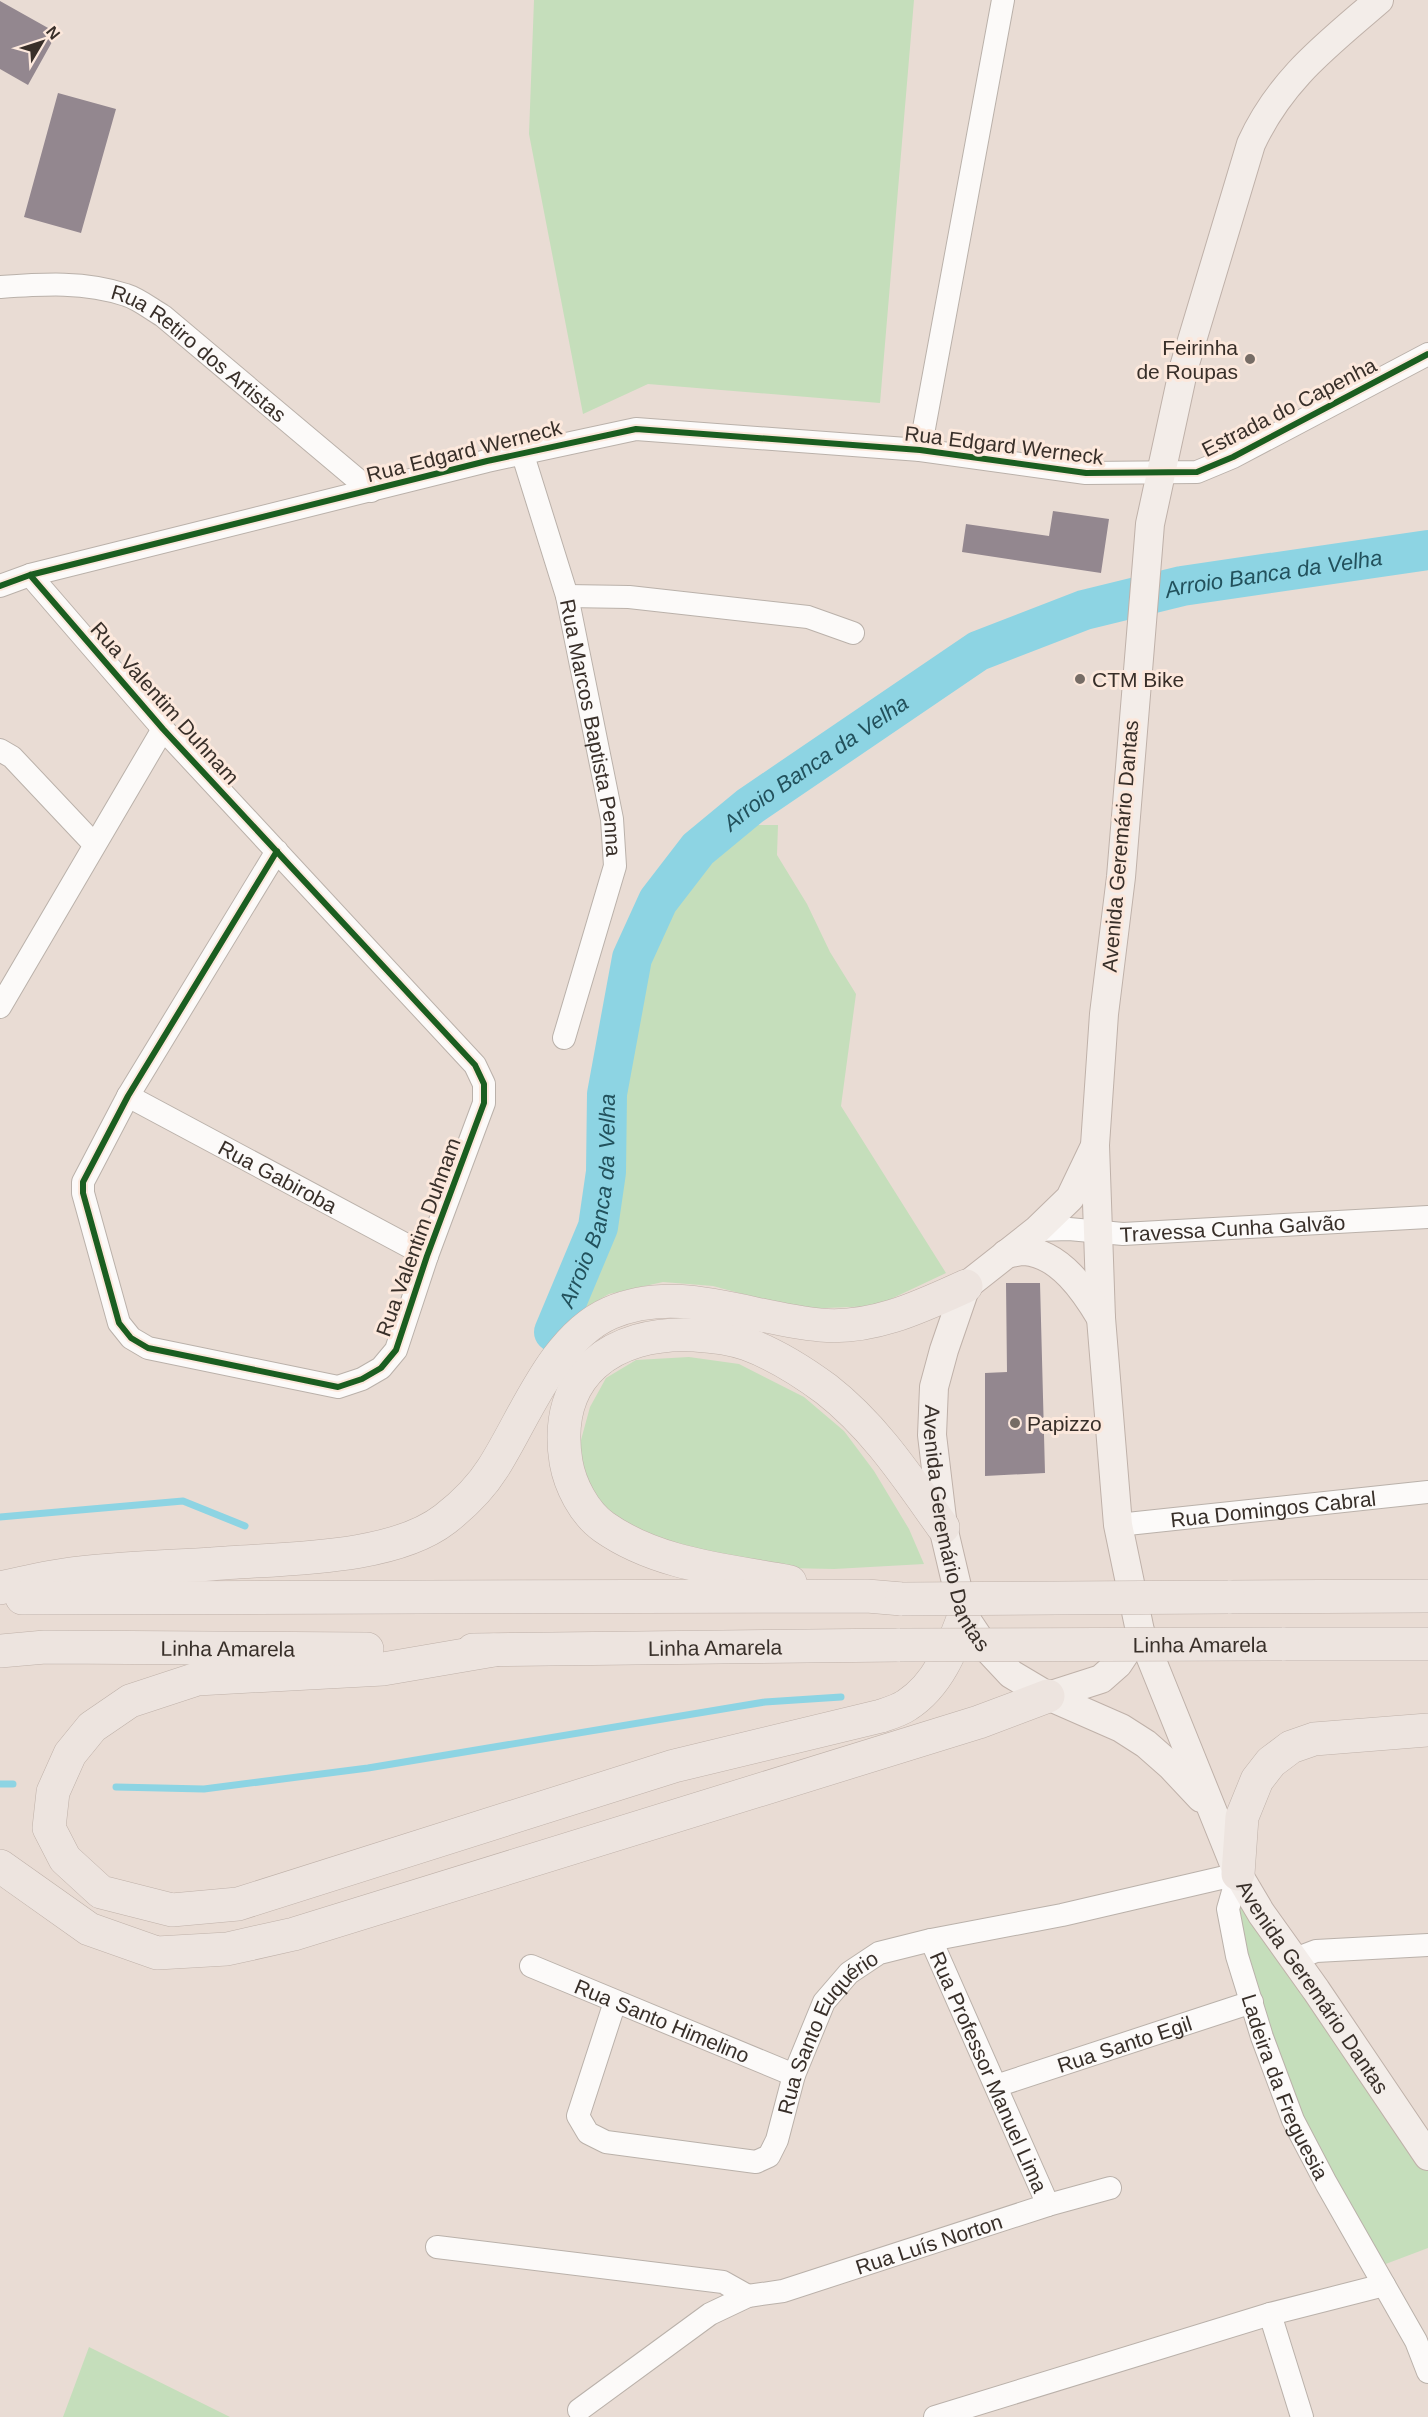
<svg xmlns="http://www.w3.org/2000/svg" width="1428" height="2417" viewBox="0 0 1428 2417" font-family="Helvetica,sans-serif">
<style>
.green{fill:#c5debb}
.lines{fill:none;stroke-linecap:round;stroke-linejoin:round}
.stream{stroke:#8dd4e3;stroke-width:7}
.river{stroke:#8dd4e3;stroke-width:40}
.building{fill:#93878f}
.minor-casing{stroke:#bab1aa;stroke-width:24}
.major-casing{stroke:#bfb1a9;stroke-width:30}
.highway-casing{stroke:#bfb1a9;stroke-width:34}
.minor{stroke:#fcfaf9;stroke-width:22}
.major{stroke:#f3ede9;stroke-width:28}
.highway{stroke:#ede4df;stroke-width:33}
.highway-bridge-casing{stroke:#bfb1a9;stroke-width:34;stroke-linecap:butt}
.highway-bridge{stroke:#ede4df;stroke-width:33}
.cycleway-casing{stroke:#fce8dc;stroke-width:10}
.cycleway{stroke:#1b5e20;stroke-width:6}
.poi-dot{fill:#766c65;stroke:#fce8dc;stroke-width:2}
.labels{text-anchor:middle;dominant-baseline:central;stroke-width:6;stroke-linejoin:round;paint-order:stroke}
.poi-label{font-size:21px;fill:#382f29;stroke:#fce8dc;text-anchor:start}
.street-label{font-size:21px;fill:#382f29;stroke:#fce8dc}
.water-label{font-size:22px;font-style:italic;fill:#22515c;stroke:#fce8dc}
</style>
<rect width="100%" height="100%" fill="#e9dcd4"/>
<!-- green -->
<path class="green" d="M534,0H914L880,403L648,384L583,414L529,134Z
M721,825H778L777,855L807,904L830,952L856,994L841,1106L946,1273L876,1306L799,1309L713,1286L663,1282L609,1294L572,1315L638,939Z
M689,1357L739,1364L804,1397L844,1431L874,1471L909,1529L924,1564L834,1569L787,1568L672,1547L631,1529L601,1505L581,1469V1440L590,1407L606,1378L636,1360Z
M1241,1893L1428,2166V2248L1383,2265L1300,2116L1268,2022L1238,1920Z
M89,2347L230,2417H63Z"/>
<g class="lines">
<!-- stream -->
<path class="stream" d="M0,1517L183,1501L245,1526
M0,1784H13
M116,1787L204,1789L368,1768L765,1702L841,1697"/>
<!-- river -->
<path class="river" id="s1" d="M554,1332L598,1227L606,1172L607,1094L632,958L658,901L698,849L750,806L978,651L1084,610L1182,586L1428,550"/>
</g>
<!-- building -->
<path class="building" d="M0,1L57,33L28,85L0,69Z
M58,93L116,109L81,233L24,217Z
M1053,511L1109,519L1101,573L962,552L966,524L1049,536Z
M1006,1283H1040L1045,1473L985,1476V1373L1007,1372Z"/>
<g class="lines">
<defs>
<g id="minor">
<path id="s2" d="M0,287C43,284 85,281 126,295C139,299 151,309 163,316L371,491"/>
<path d="M920,450L1003,0"/>
<path id="s3" d="M522,452L567,596L612,819L615,866L564,1038"/>
<path d="M30,575L163,729L475,1065L484,1084V1103L427,1256L396,1350L381,1368L362,1379L338,1387L148,1348L131,1338L119,1323L83,1193V1182L128,1096L277,851"/>
<path d="M0,586L30,575L487,461L636,429L920,450L1086,473L1197,472L1233,457L1428,354"/>
<path d="M567,596L629,597L808,617L853,633"/>
<path d="M0,750L12,757L94,844"/>
<path d="M0,1007L163,729"/>
<path id="s4" d="M128,1096L427,1256"/>
<path id="s5" d="M1037,1230L1069,1229L1123,1234L1428,1217"/>
<path id="s6" d="M1118,1525L1428,1492"/>
<path id="s7" d="M931,1940L1048,2205"/>
<path d="M1295,1959L1316,1951L1428,1945"/>
<path id="s8" d="M531,1966L794,2075"/>
<path id="s9" d="M615,2002L578,2116L588,2133L606,2142L756,2162L769,2156L777,2140L794,2075L824,2002L849,1973L879,1953L931,1940L1062,1915L1238,1874L1228,1909L1237,1956L1262,2037L1293,2120L1326,2183L1416,2341L1428,2372"/>
<path id="s10" d="M996,2086L1252,2002"/>
<path d="M437,2247L723,2282L748,2296"/>
<path d="M1270,2314L1302,2417"/>
<path id="s11" d="M579,2410L710,2314L748,2296L783,2291L1048,2205L1110,2188"/>
<path d="M935,2417L1270,2314L1384,2285"/>
</g>
<g id="major">
<path id="s12" d="M1379,0C1326,46 1281,79 1251,144L1184,367L1150,524L1148,549L1121,877L1104,1014L1095,1145L1101,1318L1118,1525L1140,1631L1238,1874L1261,1913L1316,1990L1428,2156"/>
<path id="s13" d="M1093,1150L1070,1198L1037,1230L966,1286L944,1350L934,1387L932,1435L943,1527L964,1616L982,1643L1011,1674L1048,1696L1121,1728L1146,1744L1171,1766L1201,1798"/>
<path d="M1006,1254C1012,1253 1019,1251 1025,1251C1060,1254 1085,1291 1101,1318"/>
<path d="M1048,1696L1101,1679L1118,1664L1140,1631"/>
</g>
<g id="highway">
<path d="M790,1582C727,1570 658,1565 604,1527C584,1513 570,1485 566,1462C552,1375 612,1331 694,1335C712,1336 730,1338 747,1344C774,1354 803,1372 826,1389C875,1427 908,1478 943,1527"/>
<path d="M0,1588C21,1583 43,1578 64,1575C113,1568 163,1567 212,1564C279,1558 391,1561 445,1519C463,1505 481,1487 493,1468C525,1418 553,1338 610,1313C679,1283 750,1319 820,1325C872,1330 920,1307 966,1286"/>
<path d="M1228,1597L1428,1596"/>
<path d="M22,1598L867,1596L902,1599"/>
<path d="M1282,1644H1428"/>
<path id="s14" d="M473,1650L900,1645"/>
<path d="M494,1650L383,1669L197,1679L130,1701L92,1727L70,1754L53,1792L49,1828L65,1859L101,1892L172,1910L238,1904L674,1766L881,1716C890,1713 900,1710 907,1705C938,1685 952,1649 964,1616"/>
<path id="s15" d="M0,1651L45,1647L367,1649"/>
<path d="M0,1866L89,1929L157,1953L227,1949L294,1934L979,1722L1048,1696"/>
<path d="M1238,1874L1242,1817L1257,1780L1271,1762L1291,1747L1314,1739L1428,1730"/>
</g>
</defs>
<!-- minor casing -->
<use href="#minor" class="minor-casing"/>
<!-- major casing -->
<use href="#major" class="major-casing"/>
<!-- highway casing -->
<use href="#highway" class="highway-casing"/>
<!-- minor -->
<use href="#minor" class="minor"/>
<!-- major -->
<use href="#major" class="major"/>
<!-- highway -->
<use href="#highway" class="highway"/>
<defs>
<g id="highway-bridge">
<path d="M902,1599L1228,1597"/>
<path id="s16" d="M900,1645L1282,1644"/>
</g>
</defs>
<!-- highway-bridge casing -->
<use href="#highway-bridge" class="highway-bridge-casing"/>
<!-- highway-bridge -->
<use href="#highway-bridge" class="highway-bridge"/>
<defs>
<path id="cycleway" d="M30,575L163,729L475,1065L484,1084V1103L427,1256L396,1350L381,1368L362,1379L338,1387L148,1348L131,1338L119,1323L83,1193V1182L128,1096L277,851
M0,586L30,575L487,461L636,429L920,450L1086,473L1197,472L1233,457L1428,354"/>
</defs>
<!-- cycleway casing -->
<use href="#cycleway" class="cycleway-casing"/>
<!-- cycleway -->
<use href="#cycleway" class="cycleway"/>
</g>
<!-- markers -->
<g class="poi-dot">
<circle cx="1250" cy="359" r="6"/>
<circle cx="1080" cy="679" r="6"/>
<circle cx="1015" cy="1423" r="6"/>
</g>
<g class="labels">
<!-- poi labels -->
<g class="poi-label">
<text x="1238" y="347" text-anchor="end">Feirinha<tspan x="1238" dy="24">de Roupas</tspan></text>
<text x="1092" y="679">CTM Bike</text>
<text x="1027" y="1423">Papizzo</text>
</g>
<!-- street labels -->
<g class="street-label">
<text stroke="none"><textPath href="#s2" startOffset="220">Rua Retiro dos Artistas</textPath></text>
<text transform="translate(1289 407) rotate(-27)">Estrada do Capenha</text>
<text transform="translate(1004 445) rotate(7)">Rua Edgard Werneck</text>
<text transform="translate(464 451) rotate(-14)">Rua Edgard Werneck</text>
<text transform="translate(165 703) rotate(48)">Rua Valentim Duhnam</text>
<text stroke="none"><textPath href="#s3" startOffset="285">Rua Marcos Baptista Penna</textPath></text>
<text transform="translate(1120 846) rotate(-85)">Avenida Geremário Dantas</text>
<text stroke="none"><textPath href="#s4" startOffset="170">Rua Gabiroba</textPath></text>
<text stroke="none"><textPath href="#s5" startOffset="196">Travessa Cunha Galvão</textPath></text>
<text transform="translate(418 1237) rotate(-70)">Rua Valentim Duhnam</text>
<text stroke="none"><textPath href="#s6" startOffset="156">Rua Domingos Cabral</textPath></text>
<text stroke="none"><textPath href="#s13" startOffset="440">Avenida Geremário Dantas</textPath></text>
<text stroke="none"><textPath href="#s16" startOffset="300">Linha Amarela</textPath></text>
<text stroke="none"><textPath href="#s14" startOffset="242">Linha Amarela</textPath></text>
<text stroke="none"><textPath href="#s15" startOffset="228">Linha Amarela</textPath></text>
<text stroke="none"><textPath href="#s12" startOffset="2098">Avenida Geremário Dantas</textPath></text>
<text stroke="none"><textPath href="#s8" startOffset="142">Rua Santo Himelino</textPath></text>
<text stroke="none"><textPath href="#s9" startOffset="465">Rua Santo Euquério</textPath></text>
<text stroke="none"><textPath href="#s10" startOffset="135">Rua Santo Egil</textPath></text>
<text stroke="none"><textPath href="#s7" startOffset="144">Rua Professor Manuel Lima</textPath></text>
<text stroke="none"><textPath href="#s9" startOffset="1155">Ladeira da Freguesia</textPath></text>
<text stroke="none"><textPath href="#s11" startOffset="393">Rua Luís Norton</textPath></text>
</g>
<!-- water labels -->
<g class="water-label">
<text stroke="none"><textPath href="#s1" startOffset="1164">Arroio Banca da Velha</textPath></text>
<text stroke="none"><textPath href="#s1" startOffset="660">Arroio Banca da Velha</textPath></text>
<text stroke="none"><textPath href="#s1" startOffset="138">Arroio Banca da Velha</textPath></text>
</g>
</g>
<!-- north arrow -->
<g transform="translate(42 42) rotate(51)" stroke="#fce8dc" stroke-width="4.5" paint-order="stroke">
<path d="M0-4.5L10 22L0 15L-10 22Z" fill="#382f29"/>
<text y="-9" font-size="16" font-weight="bold" text-anchor="middle" fill="#382f29">N</text>
</g>
</svg>
